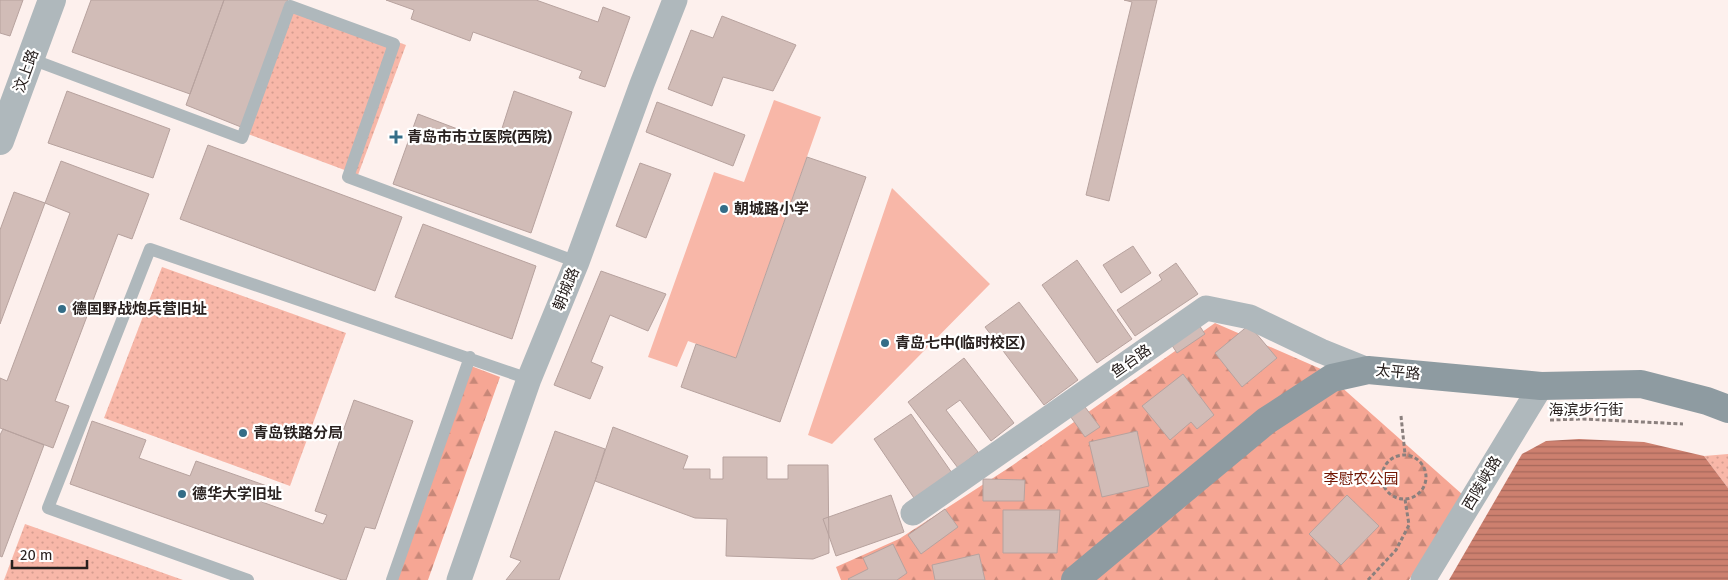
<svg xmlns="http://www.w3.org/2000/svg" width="1728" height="580" viewBox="0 0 1728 580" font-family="'Fira Sans','Noto Sans SC',sans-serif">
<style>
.grass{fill:url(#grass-dots)}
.forest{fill:url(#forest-firs)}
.pitch{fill:#f8b7a8}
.water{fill:url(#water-rules)}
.building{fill:#d1bcb7;stroke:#b7a29e}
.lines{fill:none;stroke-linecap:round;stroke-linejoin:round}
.path{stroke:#8b807e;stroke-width:3;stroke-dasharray:4 2.5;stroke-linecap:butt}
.service{stroke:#afb8bc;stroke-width:12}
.minor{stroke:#afb8bc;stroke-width:25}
.tertiary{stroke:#afb8bc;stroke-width:28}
.secondary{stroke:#8e9ba1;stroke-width:28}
.poi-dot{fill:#346d87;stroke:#fff;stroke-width:2}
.labels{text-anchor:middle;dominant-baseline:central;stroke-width:4.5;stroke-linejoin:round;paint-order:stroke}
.street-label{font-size:15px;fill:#29211f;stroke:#fff}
.poi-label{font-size:15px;font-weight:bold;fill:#29211f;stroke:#fff;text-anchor:start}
.park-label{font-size:15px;fill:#721603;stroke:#fff}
</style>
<defs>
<pattern id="grass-dots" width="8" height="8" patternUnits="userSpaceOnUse" patternTransform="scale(1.25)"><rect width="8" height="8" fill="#f8b7a8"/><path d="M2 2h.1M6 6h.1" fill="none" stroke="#d59d90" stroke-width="1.8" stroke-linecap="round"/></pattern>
<pattern id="forest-firs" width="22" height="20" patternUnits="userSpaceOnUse" patternTransform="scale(1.25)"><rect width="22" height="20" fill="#f6a694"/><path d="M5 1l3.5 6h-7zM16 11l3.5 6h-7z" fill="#c78778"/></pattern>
<pattern id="water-rules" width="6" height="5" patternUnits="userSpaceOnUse" patternTransform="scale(1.25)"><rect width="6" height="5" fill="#cd806f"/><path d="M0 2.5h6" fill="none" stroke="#a6685b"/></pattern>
</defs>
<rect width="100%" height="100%" fill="#fdf0ed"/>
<!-- grass -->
<path class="grass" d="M295,5L406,45L358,175L248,134Z
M162,267L346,333L290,486L104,418Z
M1728,454V488L1704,456Z
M25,524L183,580H4Z"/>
<!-- forest -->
<path class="forest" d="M1215,323L1321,369L1463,495L1409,580H841L836,567L899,539L1010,467Z
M471,366L500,377L428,580H396Z"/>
<!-- pitch -->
<path class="pitch" d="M774,100L821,117L736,358L688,341L677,367L648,357L714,172L744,182Z
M892,188L990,284L832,444L808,435Z"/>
<!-- water -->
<path class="water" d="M1579,439L1644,442L1704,456L1728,488V580H1449L1522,454L1546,441Z"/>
<!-- building -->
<path class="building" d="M0,0H23L10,36L0,33Z
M91,0H224L190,94L72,52Z
M224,0H288L241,127L186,105Z
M386,0H536L598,22L603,7L630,17L605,87L579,78L582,71L473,32L470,41L411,19L414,10Z
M1124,0H1157L1109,201L1086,195L1132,2Z
M722,16L796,45L773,91L723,77L712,106L668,89L691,30L713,38Z
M67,91L170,129L153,178L48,143Z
M514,91L572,112L531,233L393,184L418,114L497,144Z
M657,102L745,135L733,166L646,132Z
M208,145L402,217L375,291L180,219Z
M807,157L866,177L780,422L681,387L696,344L736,358Z
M61,161L149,194L132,239L118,234L55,401L69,406L53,448L0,428V378L7,381L70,213L45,203Z
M640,163L671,174L646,238L616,226Z
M14,192L45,203L0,324V230Z
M423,224L536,266L512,339L395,297Z
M1133,246L1151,273L1121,293L1103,265Z
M1077,260L1132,339L1097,363L1042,285Z
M1176,263L1198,294L1135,336L1117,310L1162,280L1159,275Z
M601,271L666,294L648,331L610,315L591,362L603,367L590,399L554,385Z
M1019,302L1078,380L1044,405L985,327Z
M1197,322L1205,334L1177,353L1169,341Z
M1249,325L1277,358L1242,387L1215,353Z
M964,358L1014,423L991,441L960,400L946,410L978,452L958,468L908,402Z
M1183,374L1214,415L1197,429L1191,422L1170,440L1142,406Z
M354,400L413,421L375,529L365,527L346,580H342L70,484L92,421L146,440L139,458L190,476L196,461L267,486L262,502L323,524L327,515L315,511Z
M1082,403L1100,427L1085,437L1068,413Z
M911,414L952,473L914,498L874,439Z
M613,427L688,456L683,469H710V479H723V457H767V479H788V465H828L829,553L813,559L726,556L727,519L695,518L595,481Z
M3,429L44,445L2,557L0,556V435Z
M555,431L605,449L595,481L559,580H506L521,561L510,557Z
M1137,431L1149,486L1102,497L1089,442Z
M983,479L1025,480L1024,501H983Z
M891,495L904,532L836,556L823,519Z
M1347,495L1379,526L1341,565L1309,534Z
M945,509L958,527L921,554L908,535Z
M1003,510H1060L1057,553H1003Z
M893,544L907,573L897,580H849L848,579L868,569L863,558Z
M979,554L985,580H935L932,565Z"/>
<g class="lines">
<!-- path -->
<path class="path" d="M1401,416L1405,454
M1550,420L1583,419L1683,424
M1382 477a22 22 0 1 1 44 0a22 22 0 1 1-44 0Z
M1368,580L1396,550L1409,525L1405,499"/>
<!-- service -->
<path class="service" d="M31,59L242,138L290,6L394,44L348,177L577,262
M248,580L48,508L150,249L529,379
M392,580L470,357"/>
<!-- minor -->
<path class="minor" d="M913,513L1206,308L1250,317L1321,351L1368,370
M459,580L529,379L577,262L642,84L675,0
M1423,580L1541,386"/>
<!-- tertiary -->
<path class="tertiary" d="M0,141L52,0"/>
<!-- secondary -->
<path class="secondary" d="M1075,580L1266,421L1332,378L1368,370L1541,386L1641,384L1707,401L1728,409"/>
</g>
<!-- markers -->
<g class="poi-dot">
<path d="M393.5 129.5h5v5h5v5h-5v5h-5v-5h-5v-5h5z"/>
<circle cx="724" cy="209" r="5"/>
<circle cx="62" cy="309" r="5"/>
<circle cx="885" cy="343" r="5"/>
<circle cx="243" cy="433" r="5"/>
<circle cx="182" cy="494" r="5"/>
</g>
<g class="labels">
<!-- street labels -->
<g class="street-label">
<text transform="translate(26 71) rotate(-70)">汶上路</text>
<text transform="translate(566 289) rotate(-68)">朝城路</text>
<text transform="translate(1131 361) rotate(-35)">鱼台路</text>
<text transform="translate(1398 372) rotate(5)">太平路</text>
<text x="1586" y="410">海滨步行街</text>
<text transform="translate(1482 483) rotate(-59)">西陵峡路</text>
</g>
<!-- poi labels -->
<g class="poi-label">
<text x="407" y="137">青岛市市立医院(西院)</text>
<text x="734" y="209">朝城路小学</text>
<text x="72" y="309">德国野战炮兵营旧址</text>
<text x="895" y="343">青岛七中(临时校区)</text>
<text x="253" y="433">青岛铁路分局</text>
<text x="192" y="494">德华大学旧址</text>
</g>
<!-- park labels -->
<g class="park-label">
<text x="1361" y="479">李慰农公园</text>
</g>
</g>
<!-- scale -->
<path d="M12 560v8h75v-8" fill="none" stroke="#29211f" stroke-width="2.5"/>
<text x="20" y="560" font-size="15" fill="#29211f" stroke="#ffffff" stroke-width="4" paint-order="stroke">20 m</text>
</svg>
